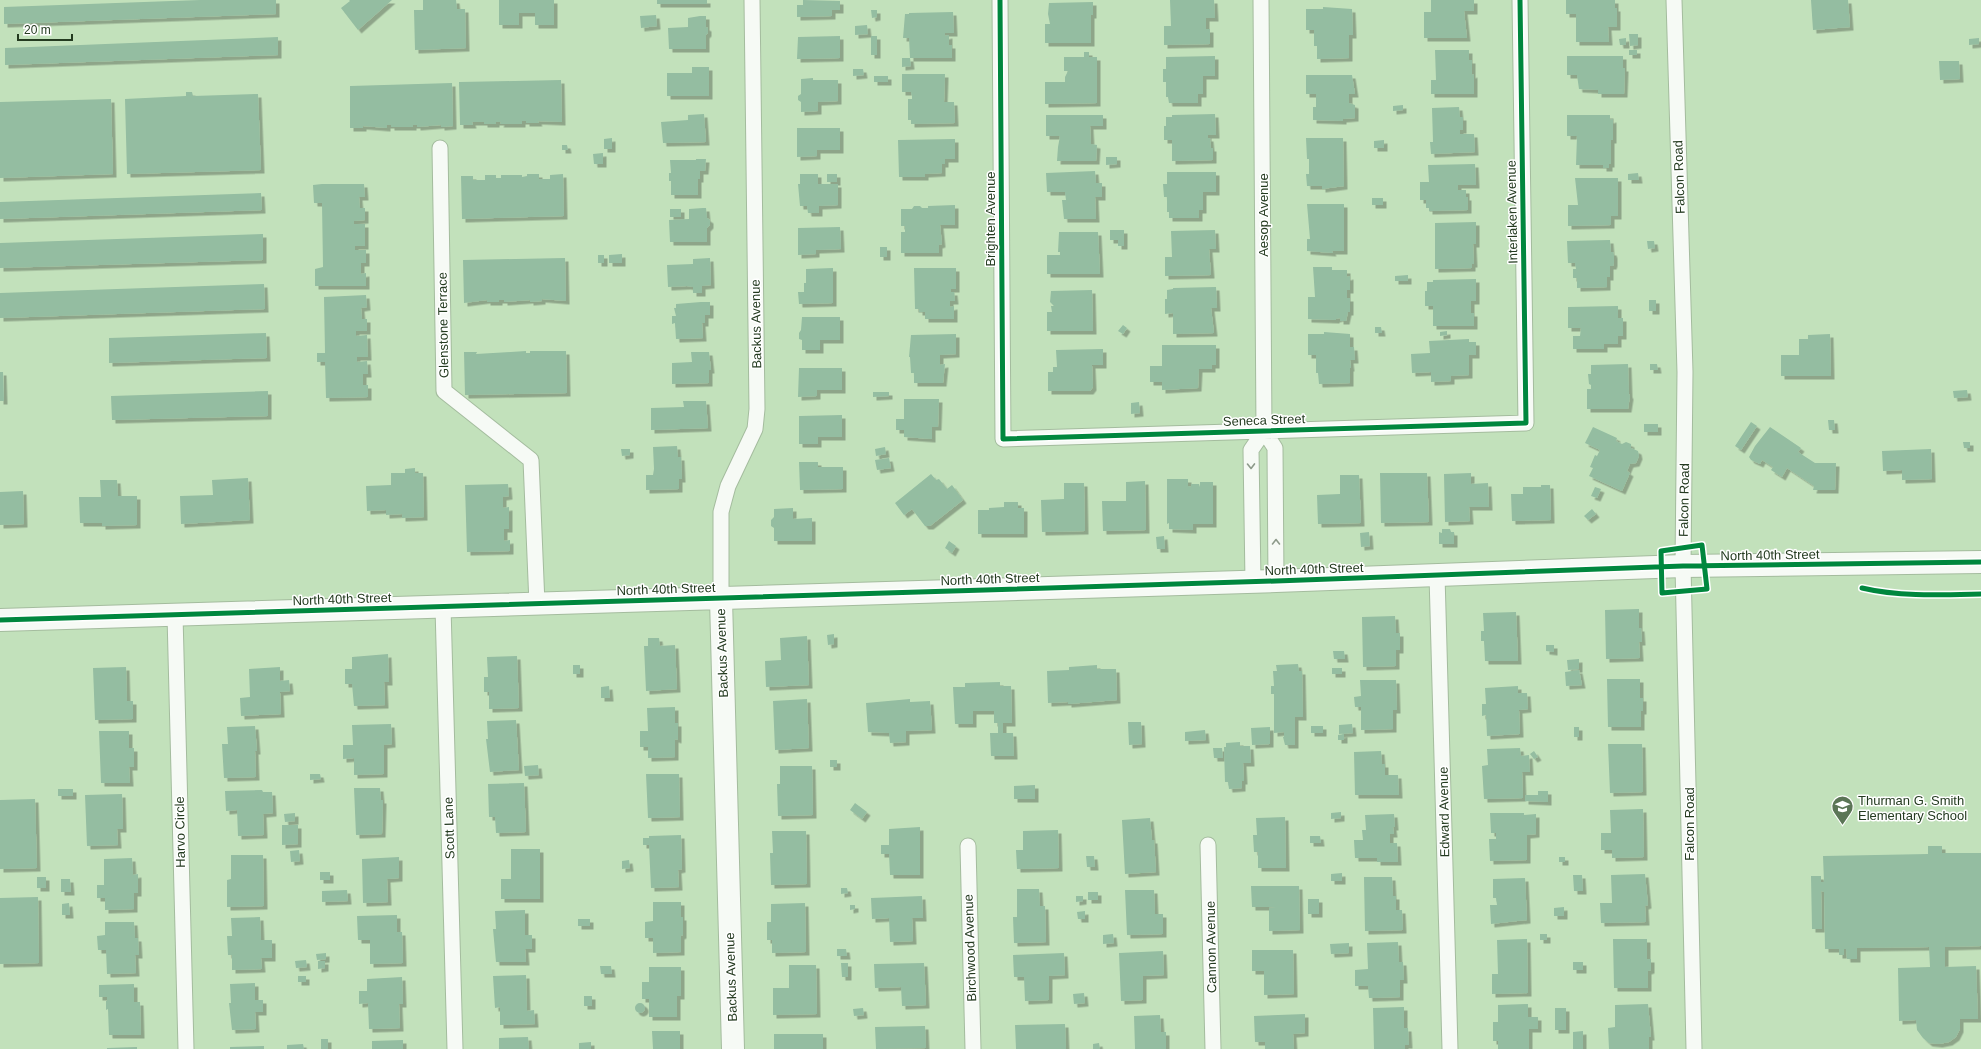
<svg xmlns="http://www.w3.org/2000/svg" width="1981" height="1049" viewBox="0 0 1981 1049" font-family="Arial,sans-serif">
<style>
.building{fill:#94bda1;filter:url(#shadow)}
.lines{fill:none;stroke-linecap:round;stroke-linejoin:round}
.street-casing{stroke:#a4bc9e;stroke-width:17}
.secondary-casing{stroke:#a4bc9e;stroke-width:24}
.street{stroke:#f6faf5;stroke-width:15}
.secondary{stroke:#f6faf5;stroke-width:22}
.cycleway-casing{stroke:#fff;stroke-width:8}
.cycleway{stroke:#00873e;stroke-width:5}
.oneway{stroke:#8d9a8a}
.labels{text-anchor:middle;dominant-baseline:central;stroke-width:3;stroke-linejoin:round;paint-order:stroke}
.street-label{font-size:13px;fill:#243b20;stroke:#fff}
.poi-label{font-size:13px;fill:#243b20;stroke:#fff;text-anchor:start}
</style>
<defs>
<filter id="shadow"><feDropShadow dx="3.5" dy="3.5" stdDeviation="0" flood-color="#0004"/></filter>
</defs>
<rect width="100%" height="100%" fill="#c2e1bb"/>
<!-- building -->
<path class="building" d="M200,0H276V14L4,24V7Z
M349,0H392L358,30L341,8L350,1Z
M423,0H456L457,9H465L466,48L415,50L414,10H423Z
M499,0H554V25H535V13H519V25H499Z
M657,0H707V4H657Z
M803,0L840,1V10H832V16L797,17V5H803Z
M1170,0H1214L1215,18H1206V29H1210V44L1164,45V26H1171Z
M1431,0H1474V11H1464L1467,38H1424V12H1431Z
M1566,0H1615V8H1617V27H1608L1609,42H1576V14H1566Z
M1811,0H1848L1850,27L1813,30Z
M1093,2V15H1091V43H1045V24H1050L1048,14L1049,3Z
M1323,7L1352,9L1353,35H1349V58L1317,59V46H1314V30H1306V9H1323Z
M871,10H877V17L872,18Z
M953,12L954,33H945V36L949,35V45H952V58H910L911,66L902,67V58H910L909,38H903L905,14H909V13Z
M656,15L657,26L641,28L640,16Z
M700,16H706V27L708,28V33L706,35V49H669L668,28L688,27V18Z
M867,25L868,34L855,35V26Z
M1629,34H1638V45L1630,46Z
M840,36V58L797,59L798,37Z
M871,36H877V55H871Z
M278,37V55L5,65V48Z
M1626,38V45H1620L1619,39Z
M1979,38V44L1969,45V39Z
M1435,50H1469V60H1472V75L1474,74V94H1431V80H1436Z
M1629,50H1637V55H1629Z
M1084,52H1089V57H1097V103L1045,104V82H1065V77L1068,71H1064V57H1084Z
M1215,56V76H1203V94H1198V103H1169L1168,97H1166V82H1163V69H1166V57Z
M1567,56H1623V68H1625L1624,94H1598V90L1579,89L1577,75H1567Z
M1939,61H1959L1960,79L1940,80Z
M692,67H709V96H667V73H692Z
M853,69H863L864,75L853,76Z
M902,74H945L944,102H954L955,123L911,124V120H908V99H912V96L911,92H902Z
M1306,75H1352L1355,94H1349V103L1355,105V118L1343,119V121L1313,120V107H1316V94H1306Z
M874,76H888V82H874Z
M813,78V80H838V101L818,102V111L801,112V102L798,100V96L801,94V79Z
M561,80L562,122L538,121L539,123H526V121H522V124H500L501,122H496V124H484V122H472L473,125H460L459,82Z
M452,83L453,126L441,127V125L417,127V125H413V127H391V125H387V128L363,126V128H350V86Z
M186,92H192L193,96L258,94L261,170L127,174L125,99L186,96Z
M111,99L113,174L0,178V102Z
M1403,105V110L1393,111V106Z
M1459,107L1460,117H1463V130H1460V134H1474L1475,152L1431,154L1430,142H1433L1432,108Z
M704,114L706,142L663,143L661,122L688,120V115Z
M1215,114L1216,135H1208V138H1210L1211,148H1213V160L1172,161V140H1164V126H1166V117H1172V115Z
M1046,115H1103V126H1090L1091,144L1097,145L1096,161H1057L1058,147L1060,136H1046Z
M1567,115H1610V120L1613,119V140H1611V164H1609V168H1603V165H1576L1577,136H1567Z
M797,128H840V150H817V156L797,157Z
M612,138V149H604V139Z
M1306,138H1343L1344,186L1322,189V186H1307L1306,174H1309V159H1307Z
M955,139V159H945V164H942V173L925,174V177H899L898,140Z
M1384,140V148H1374V141Z
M562,145H567L568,150H562Z
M603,153V164H594L593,154Z
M1106,157H1117V164L1106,165Z
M696,159H706L705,171H700V179H698V195H671V181H669V173H671L670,160H696Z
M1475,164L1476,185H1458V190H1466V197H1468V210L1429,211V208H1426V200H1420V182H1429L1428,165Z
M1095,171L1096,183H1102V197H1095L1096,219H1064L1062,200H1066L1065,192H1047L1046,173Z
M1167,172H1216V192H1203V210H1199V218H1169V212H1167V197H1164L1163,184H1167Z
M1638,173L1639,180H1628V174Z
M527,174H539V179H550V175L563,174L564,216L462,219L461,176H473V180H485V175H496V178H501V175H522V177L527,176Z
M800,174H818V184H838V205L819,206V213H808L807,206H800L798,184H800Z
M827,174H837V182H827Z
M1575,178H1618V216H1611V225L1568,226V205H1578Z
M322,184H364L365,197H359L360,208H365V220L354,221V224H365V246H355V250H366V263H361V274L366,273V286H315V269L323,267L322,203H314L313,185Z
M261,193L262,210L0,219V202Z
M1372,198H1383V205H1372Z
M1307,204H1344V251H1332L1333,253L1307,251V239H1310Z
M955,205V225H940L942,244L939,245V253H901V232H905V226H901V209H912L914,206H920L922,208H928V206Z
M703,208H706L707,218L710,220V225L707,228V242H670L669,220L689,219V209Z
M670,209H681V217H670Z
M1476,222V244H1473L1474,264H1472V268L1435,269V223Z
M840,227L841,249L816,250V254L798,255V228Z
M1110,230H1124V246H1118V240H1110Z
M1215,230L1216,249H1209L1211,275L1165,276V257H1172L1171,231Z
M1059,232H1098L1100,274H1047V255H1060V252H1058Z
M263,234V260L0,268V243Z
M1610,240L1611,252H1613L1614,255V263L1613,266H1610V277H1607V287L1577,288V278H1573V269H1576L1575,263H1568L1567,241Z
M1647,241H1654L1655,248L1648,249Z
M880,247H887V257H880Z
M622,254V263H609V255Z
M598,255H604V263H598Z
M565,258L566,301L542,299V301L530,302V300L504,302V300H499V302H487V300L464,303L463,260Z
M710,258L711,285L702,286V293H693V287L687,286L668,287L667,265L693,264V259Z
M1313,267H1332V270H1347V277L1350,276V290H1347V298H1350V312H1348L1346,321H1340V318L1336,319V320L1308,319V297H1315Z
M833,268V303L799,304L798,292H804V283H806V269Z
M914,268H956V289H951V292H954L955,301H950V307L954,306V319H925V312H919V309H915Z
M1408,275V281H1395V276Z
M1476,279V301H1471V313H1474V326H1433V306H1425V291H1427V282H1433V280Z
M264,284L265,309L0,318V293Z
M1216,287L1217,308H1211L1214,333L1173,334V313L1165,314V299H1167V290L1173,289V288Z
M1092,290L1093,331H1047V312H1052L1051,306H1054L1050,302L1051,291Z
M366,295L367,307L361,308L362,319H367V331H356V336L367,335L368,357H357V362L367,361L368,374H363V385H368V397L326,398L325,362H317V353H325L324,297Z
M1649,300H1656V311H1649Z
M701,302H710V315H705V323H702L703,338L676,339L675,323L672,324V316H676L674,308H676V304Z
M1618,306V318H1623V336H1618V344H1604V349H1573V336H1580L1581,328H1568V307Z
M802,317H840V340H820V350H802V340L799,339V333L801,330Z
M1123,325L1127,328L1123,334L1118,331Z
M1375,327H1381L1382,333H1375Z
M1447,331V335L1440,336V332Z
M1324,332L1350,334V347H1354L1355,360H1350L1351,368H1350V383L1319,384L1318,373H1316V355H1308V334H1324Z
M266,333L267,358L109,363V338Z
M956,334V354L940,355V365L945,364L943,383H914V373H911L910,357H909L911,335Z
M1830,334L1831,376H1781V355H1799V339H1808V335Z
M1469,339V342H1476V355H1469V375L1451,376V381L1431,382V372L1412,373L1411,354L1430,353L1429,341Z
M1162,345H1216V365H1212V369H1199L1198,388L1162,390V382H1150V366H1162Z
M1103,349V365H1092L1093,387L1090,391H1048V372H1053V367H1057L1056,350Z
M526,351V353H530V351H566L567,393L465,395L464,352H477L476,354Z
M691,352H709L711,370H709V383L672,384V363L692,362Z
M1628,364L1629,394L1630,396L1628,409H1587V389H1591V385L1589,384L1588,374H1591V365Z
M1650,364H1657L1658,370H1650Z
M799,368H842V390H817V396L798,397Z
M0,372H3L4,401H0Z
M1967,390L1968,397L1954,398L1953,391Z
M268,391V416L112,420L111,396Z
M873,392H889V396L873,397Z
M904,399H939L938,427H932V439L904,437V430H896V419H904Z
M683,401H706L708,428L651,430V408L684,407Z
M1139,402L1140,413L1131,414V403Z
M842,415V437H818V444H799V416Z
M1828,420H1834L1835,430H1829Z
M1751,422L1757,426L1741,450L1735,446Z
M1644,424H1658V432H1644Z
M1593,427L1617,438L1616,441L1622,444L1626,442L1631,444V448L1638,451L1639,456L1636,463L1630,464L1627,471L1630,473L1622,491L1589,476L1593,468L1590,467L1595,455L1597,456L1600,450L1585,443Z
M1770,427L1801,448L1798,452L1815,463H1836L1835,490H1813L1814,486L1787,468L1782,477L1771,470L1773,467L1762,460L1760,464L1751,460L1749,457L1755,446Z
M1963,442H1970V448H1964Z
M677,446L678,457H681L682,479H679V489L646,490V475H653L654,469L653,447Z
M885,447L886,454L876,456L875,449Z
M621,449H630V455L622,456Z
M1931,449L1932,479L1902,480V470L1883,471L1882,451Z
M889,458L891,468L877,470L875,460Z
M799,462H818V467H843V489L800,490Z
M415,468V473H423L424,517L402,518V514L386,515V510L367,511L366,486L391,485V473H405V469Z
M1380,473H1427L1429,522L1381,523Z
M1471,473V484L1488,483L1489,507H1469L1470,521L1445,522L1444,474Z
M931,474L936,480L939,479L947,489L952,485L963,500L930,526H925L912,509L904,515L895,503Z
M1340,475H1359L1361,523L1318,524L1317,495L1340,494Z
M248,478L250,520L181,524L180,496L213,495L212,480Z
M1167,479H1188V486L1191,487V484H1199L1200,487V482H1213V524H1193V530L1169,529V523L1167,524Z
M100,480H117L118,496H137V525L102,526V523H80L79,497H101Z
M1145,481L1146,530L1103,531L1102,501H1126V482Z
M1064,483H1084L1085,531L1042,532L1041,500L1064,499Z
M508,484L509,496L503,497V508L509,507V529H504V541L510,540V551L467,552L465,485Z
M1541,485H1550L1551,520L1512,521L1511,494H1523V487H1541Z
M1595,487L1601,489L1597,498L1591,496Z
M23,491L24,524L0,525V492Z
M1004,502H1018V508H1024V534H978V510H989V508L1004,507Z
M793,508V519L812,518V541H774V528L771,526V520L774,517V509Z
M1592,509L1596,514L1588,520L1584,516Z
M1442,529H1450L1451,532H1454V544H1439V532L1442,533Z
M1369,532L1370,546L1361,547L1360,533Z
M1164,536L1165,549H1157L1156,537Z
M949,541L956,546L952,553L945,548Z
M1639,609V628H1641L1642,642H1639L1640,658L1606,659L1605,610Z
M1516,612L1518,661H1485L1484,641H1481V631H1484L1483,613Z
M1395,616L1396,633H1400V650H1396V666L1363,667L1362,617Z
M834,634V644L828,645L827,635Z
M807,636L809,685L766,687L765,661L781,660L780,638Z
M648,638H659L660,646L675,645L677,689L646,691L644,646H648Z
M1546,645H1554V652L1546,651Z
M1333,651H1344L1345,659H1334Z
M388,654L389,682H384L385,705L354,706L352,684H345V669H352V657Z
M517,656L519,708L489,709V692H484V677H488L487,657Z
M1579,659V669L1568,670L1567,660Z
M1298,664L1299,671H1302L1303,717H1295V745H1285L1283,737H1284V732L1274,733V694H1271V686H1274L1273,671H1277L1276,665Z
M573,665H580V674H573Z
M1097,665V669H1116L1117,700L1068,704V702L1048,703L1047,671L1069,670V667Z
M126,667L127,701H133V719L95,720L93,668Z
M280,667V681L289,680L290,691L280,692L281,714L241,716L240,698L250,697L249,669Z
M1332,668H1342V674H1332Z
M1579,670L1582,685L1566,686L1565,672Z
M1607,679H1640V698H1643V711H1641V727H1608Z
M1360,680H1396L1397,710H1393V729L1361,730V707H1355L1354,697L1361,696Z
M1000,682V686H1011L1012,723H1003V733H1013L1014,756H991L990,733H998V723H994V711H973V724H955L953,687H965V683Z
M609,686L610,698H601V687Z
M1518,686V693H1527L1528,709L1519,710L1520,734L1487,736L1486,715L1482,716V704H1486L1485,688Z
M807,699L809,748L775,750L773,701Z
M910,699V702L930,701L932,730L906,731V742L890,743L889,733L868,732L866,703Z
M675,707V723H678V740L675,739V757L648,758V747H640V731H648L647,708Z
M516,720L519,770L490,772L486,739H488L487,721Z
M1128,722H1141L1142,744L1129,745Z
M391,724L392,744L384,745V774L354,775V758L343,759V745H353L352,725Z
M1352,724L1353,733L1339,734V725Z
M255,726L257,751H255L256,777L224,778L222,744H228L227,727Z
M1311,726H1323V733H1311Z
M1270,727V744L1252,745L1251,728Z
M1574,727H1579V737H1574Z
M1205,730L1206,740L1185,741V732Z
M99,731H129V748H134V767H129L130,783H101Z
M1344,734V740H1338V735Z
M1240,742V746H1250L1251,763H1243L1244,781H1242V788L1229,789L1228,782H1225L1224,747H1226V743Z
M1608,744H1642L1643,792L1610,793Z
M1213,748H1222L1223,758H1214Z
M1520,748L1521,756L1529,755L1530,772H1522L1523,798L1484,799L1482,766L1488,765L1487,749Z
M1381,751L1382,764H1385V775H1398L1399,795H1355L1354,752Z
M1534,751L1538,757L1534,759L1530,754Z
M830,760H837V767H830Z
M538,765L539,775L525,776L524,766Z
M780,766H812L813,815L778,816L777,784H780Z
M310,774H320L321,779L310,780Z
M646,774H679L680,817L648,818Z
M524,783L526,832L496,833L495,817H489L488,784Z
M1035,785V799H1014V786Z
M354,788H380L381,800H383L382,834L356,835Z
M58,789H73V796H58Z
M262,790L263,792H272L273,813L263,814L264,835L238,836L237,810L226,811L225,791Z
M1538,791H1548V802L1525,801V795H1538Z
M122,794L123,829H117L118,845L87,846L85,795Z
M35,799L37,868L0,869V800Z
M855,803L867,812L862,819L850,810Z
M1643,809L1644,857L1612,858V850H1601V833H1611L1610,810Z
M1341,812V818L1331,819V813Z
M295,813V821L285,822L284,814Z
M1490,813H1524V815L1536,814V834L1527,835V860L1490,861L1489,839H1496V833H1491Z
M1394,814L1395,827H1393L1394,834H1390V843H1397L1398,862H1377V858H1355L1354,840H1363L1362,830H1366L1365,815Z
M1285,817L1286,868H1258V852H1254L1253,835H1257L1256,818Z
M1150,818L1152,840H1154L1156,872L1125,874L1122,820Z
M282,825H298V844L282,845Z
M920,827V875H890L889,854H881V845H889V829Z
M1058,830L1059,868L1017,869L1016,850H1023V831Z
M772,831H806L807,884L771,885L770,853H773Z
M681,835L682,869L678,870L679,887L651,888L649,845H643V838H649V836Z
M1310,836H1320L1321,843H1310Z
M1928,846H1942V853H1981V946L1945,947V967L1976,966L1978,1019H1960V1029L1956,1037L1949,1042L1939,1044L1929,1043L1923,1038L1917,1030L1916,1020L1899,1021L1898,968L1930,967L1929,947L1857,948V959H1847L1846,949H1844V955H1839V949H1825L1824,892L1821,891L1822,929H1812L1811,876H1821V882H1824L1823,856L1928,854Z
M511,849H540V899H501V879H511Z
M299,850L300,861L291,862L290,851Z
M231,855H263L264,906L227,907V880L231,879Z
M1086,856H1094L1095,867H1087Z
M399,857V878L387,879L388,902L363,903L362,859Z
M1559,857H1565V862H1559Z
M132,858L133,875L138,874V893H134V909L105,910V898H97V885H104V859Z
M629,860L630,868L622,869V861Z
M320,872H330V880H320Z
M1342,873V881H1331V874Z
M1645,874L1648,905L1645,906L1646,922L1601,923L1600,903H1612L1611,875Z
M1573,875H1582L1583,891H1574Z
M37,877H46V888H37Z
M1364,877H1392L1393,896H1396V910H1402L1403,930L1365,931Z
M1525,878L1527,920L1491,924L1490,905H1497L1496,898H1493V879Z
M61,879H70L71,892H61Z
M1251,886H1299L1300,930L1269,931V908L1276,907H1252Z
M841,888H847L848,893L841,894Z
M1017,889H1039L1040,906H1045L1046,942L1014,943L1013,917H1017Z
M347,890L348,901L322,902V891Z
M1125,890H1154L1155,914H1163V934L1127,935Z
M1088,892H1098V900H1088Z
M922,896L923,918H912L913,941L890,942L889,918L872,919L871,898Z
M1076,896H1083V901L1076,902Z
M38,897L39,963L0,964V898Z
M1308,899H1319V914H1308Z
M653,902H681V917H683V935L681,936V952L653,953V938H645V922L653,921Z
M69,903L70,915H62V904Z
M805,903L806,952L772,953V940H767V922H771V904Z
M850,905H855V909L850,910Z
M1564,907V916H1554V908Z
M525,910V935H532V949H525L526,962H496L493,929H496L495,911Z
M1085,911V919H1078L1077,912Z
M397,915V932H402L403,963L370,964V940H358L357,916Z
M260,917L261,940H272V958H261L262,969L232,970V955H228L227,936H232L231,918Z
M578,919H590V926H578Z
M105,922H134L135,938H138L139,955H135L136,973L107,974L106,950H98L97,936L105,935Z
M1113,934L1114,943L1103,944V935Z
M1540,934H1547V940H1540Z
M1527,939L1528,993L1492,994V974H1498L1497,940Z
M1613,939H1647V959H1651V970L1648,971V988H1614Z
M1398,942L1399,962H1403L1404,980H1400V997L1369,998L1368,986H1355V970L1368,969L1367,943Z
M1349,943V953L1331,954L1330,944Z
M837,949H846L847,956H837Z
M1252,950H1293L1294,994L1264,995V971H1252Z
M1163,951L1164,975L1143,976V1000L1121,1001L1119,953Z
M326,953V959L317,960L316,954Z
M1064,953L1065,975L1049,976V1000L1025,1001L1024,977H1014L1013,955Z
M306,960L307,967L296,968L295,961Z
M318,961H325V968L318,969Z
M1573,962H1583V970H1573Z
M841,963H848V977H842Z
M924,963L926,1005L902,1006L901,987L875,988L874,964Z
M789,965H816L817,1014L773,1015V988H789Z
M600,966H611L612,974H601Z
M649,967H681V996H677V1017H649V999H642V982H649Z
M526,975L527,1011L534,1010L535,1024L500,1025V1007L495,1008L493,976Z
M298,976H306V982H298Z
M402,977L403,1004H399L400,1028L369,1029L368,1003L359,1004V991H367V979Z
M255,983V1000H263V1012H255L256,1029L232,1030L229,1003H231L230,984Z
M134,984V1002H140L141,1035H109L108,1009L106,1010V1001H107V997H99V985Z
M1084,993L1085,1003L1074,1004L1073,994Z
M584,996H592V1006H584Z
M635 1008a5 5 0 1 1 10 0a5 5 0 1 1-10 0Z
M1528,1004V1017H1538V1029H1529V1049H1498V1041H1493V1022H1498V1005Z
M1648,1004L1651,1037H1649V1049H1609L1608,1028L1615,1027V1005Z
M1404,1007V1028H1408L1409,1045H1405V1049H1374L1373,1008Z
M863,1008L864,1015L854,1016L853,1009Z
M1555,1008H1566V1030H1555Z
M1305,1014V1033L1293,1034L1294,1049H1265V1042H1255L1254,1016Z
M1160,1015L1161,1032H1166V1049H1135L1134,1016Z
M1065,1024L1066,1049H1016L1015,1025Z
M925,1026L926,1048L876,1049L875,1027Z
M652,1031H680V1049H653Z
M1583,1031V1049H1573V1032Z
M774,1034H823V1049H774Z
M528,1037L529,1049H499V1038Z
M321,1039H328V1049H321Z
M403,1040V1049H372V1041Z
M591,1042V1049H579V1043Z
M1099,1043L1100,1049H1093V1044Z
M303,1044L304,1049H287V1045Z
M264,1046V1049H230V1047Z
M137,1047V1049H107V1048Z"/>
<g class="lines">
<defs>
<path id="street" d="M1000,0L1003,439L1526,423L1520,0
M1261,0L1264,431L1275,448L1276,581
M1674,0L1685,372L1683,566L1694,1049
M440,148L444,391L531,460L537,604
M1437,575L1450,1049
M1253,582L1251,450L1264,431
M721,599V512L728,486L755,429L757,409L752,0
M443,607L455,1049
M175,615L186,1049
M1208,845L1213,1049
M968,846L973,1049"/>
<path id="secondary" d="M721,599L733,1049
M0,620L1276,581L1683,566L1981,562"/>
</defs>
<!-- street casing -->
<use href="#street" class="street-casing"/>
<!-- secondary casing -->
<use href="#secondary" class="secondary-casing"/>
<!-- street -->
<use href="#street" class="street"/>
<!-- secondary -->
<use href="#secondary" class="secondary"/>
<defs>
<path id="cycleway" d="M1000,0L1003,439L1526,423L1520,0
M1702,545L1707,589L1662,593L1661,551Z
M1862,588C1900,597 1941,595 1981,594
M0,620L1276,581L1683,566L1981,562"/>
</defs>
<!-- cycleway casing -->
<use href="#cycleway" class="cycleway-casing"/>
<!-- cycleway -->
<use href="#cycleway" class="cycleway"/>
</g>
<!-- one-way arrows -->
<defs><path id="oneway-chevron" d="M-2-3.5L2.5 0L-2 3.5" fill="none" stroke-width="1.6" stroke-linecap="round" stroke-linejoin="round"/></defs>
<g class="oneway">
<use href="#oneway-chevron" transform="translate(1251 466) rotate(89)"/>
<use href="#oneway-chevron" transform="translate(1276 542) rotate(-90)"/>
</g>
<!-- icons -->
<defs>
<symbol id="school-pin" viewBox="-11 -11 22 30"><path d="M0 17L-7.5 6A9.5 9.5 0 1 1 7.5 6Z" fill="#5b7556" stroke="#fff"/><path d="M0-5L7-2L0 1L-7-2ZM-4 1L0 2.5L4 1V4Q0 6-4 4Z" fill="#fff"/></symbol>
</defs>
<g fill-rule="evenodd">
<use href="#school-pin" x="1830" y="794" width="25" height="34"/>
</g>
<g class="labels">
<!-- street labels -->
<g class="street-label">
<text transform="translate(1679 177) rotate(-92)">Falcon Road</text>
<text transform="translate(1512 212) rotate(-91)">Interlaken Avenue</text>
<text transform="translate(1263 215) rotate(-90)">Aesop Avenue</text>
<text transform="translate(990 219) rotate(-90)">Brighten Avenue</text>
<text transform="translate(756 324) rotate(-91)">Backus Avenue</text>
<text transform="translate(443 325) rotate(-91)">Glenstone Terrace</text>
<text transform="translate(1264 420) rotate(-2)">Seneca Street</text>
<text transform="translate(1684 500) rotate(-89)">Falcon Road</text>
<text transform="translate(1770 555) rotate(-1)">North 40th Street</text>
<text transform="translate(1314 569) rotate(-2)">North 40th Street</text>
<text transform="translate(990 579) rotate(-2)">North 40th Street</text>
<text transform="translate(666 589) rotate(-2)">North 40th Street</text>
<text transform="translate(342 599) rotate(-2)">North 40th Street</text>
<text transform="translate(722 653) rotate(-92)">Backus Avenue</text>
<text transform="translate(1444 812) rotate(-91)">Edward Avenue</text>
<text transform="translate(1689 824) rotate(-90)">Falcon Road</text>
<text transform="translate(449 828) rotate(-92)">Scott Lane</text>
<text transform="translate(180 832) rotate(-91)">Harvo Circle</text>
<text transform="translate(1211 947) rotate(-91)">Cannon Avenue</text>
<text transform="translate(970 948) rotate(-92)">Birchwood Avenue</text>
<text transform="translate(731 977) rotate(-92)">Backus Avenue</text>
</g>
<!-- poi labels -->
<g class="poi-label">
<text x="1858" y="800">Thurman G. Smith<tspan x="1858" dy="15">Elementary School</tspan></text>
</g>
</g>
<!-- scale -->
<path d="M18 34v6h54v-6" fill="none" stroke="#243b20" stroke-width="2"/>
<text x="24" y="34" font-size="12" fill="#243b20" stroke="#ffffff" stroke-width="3" paint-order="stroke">20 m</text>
</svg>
